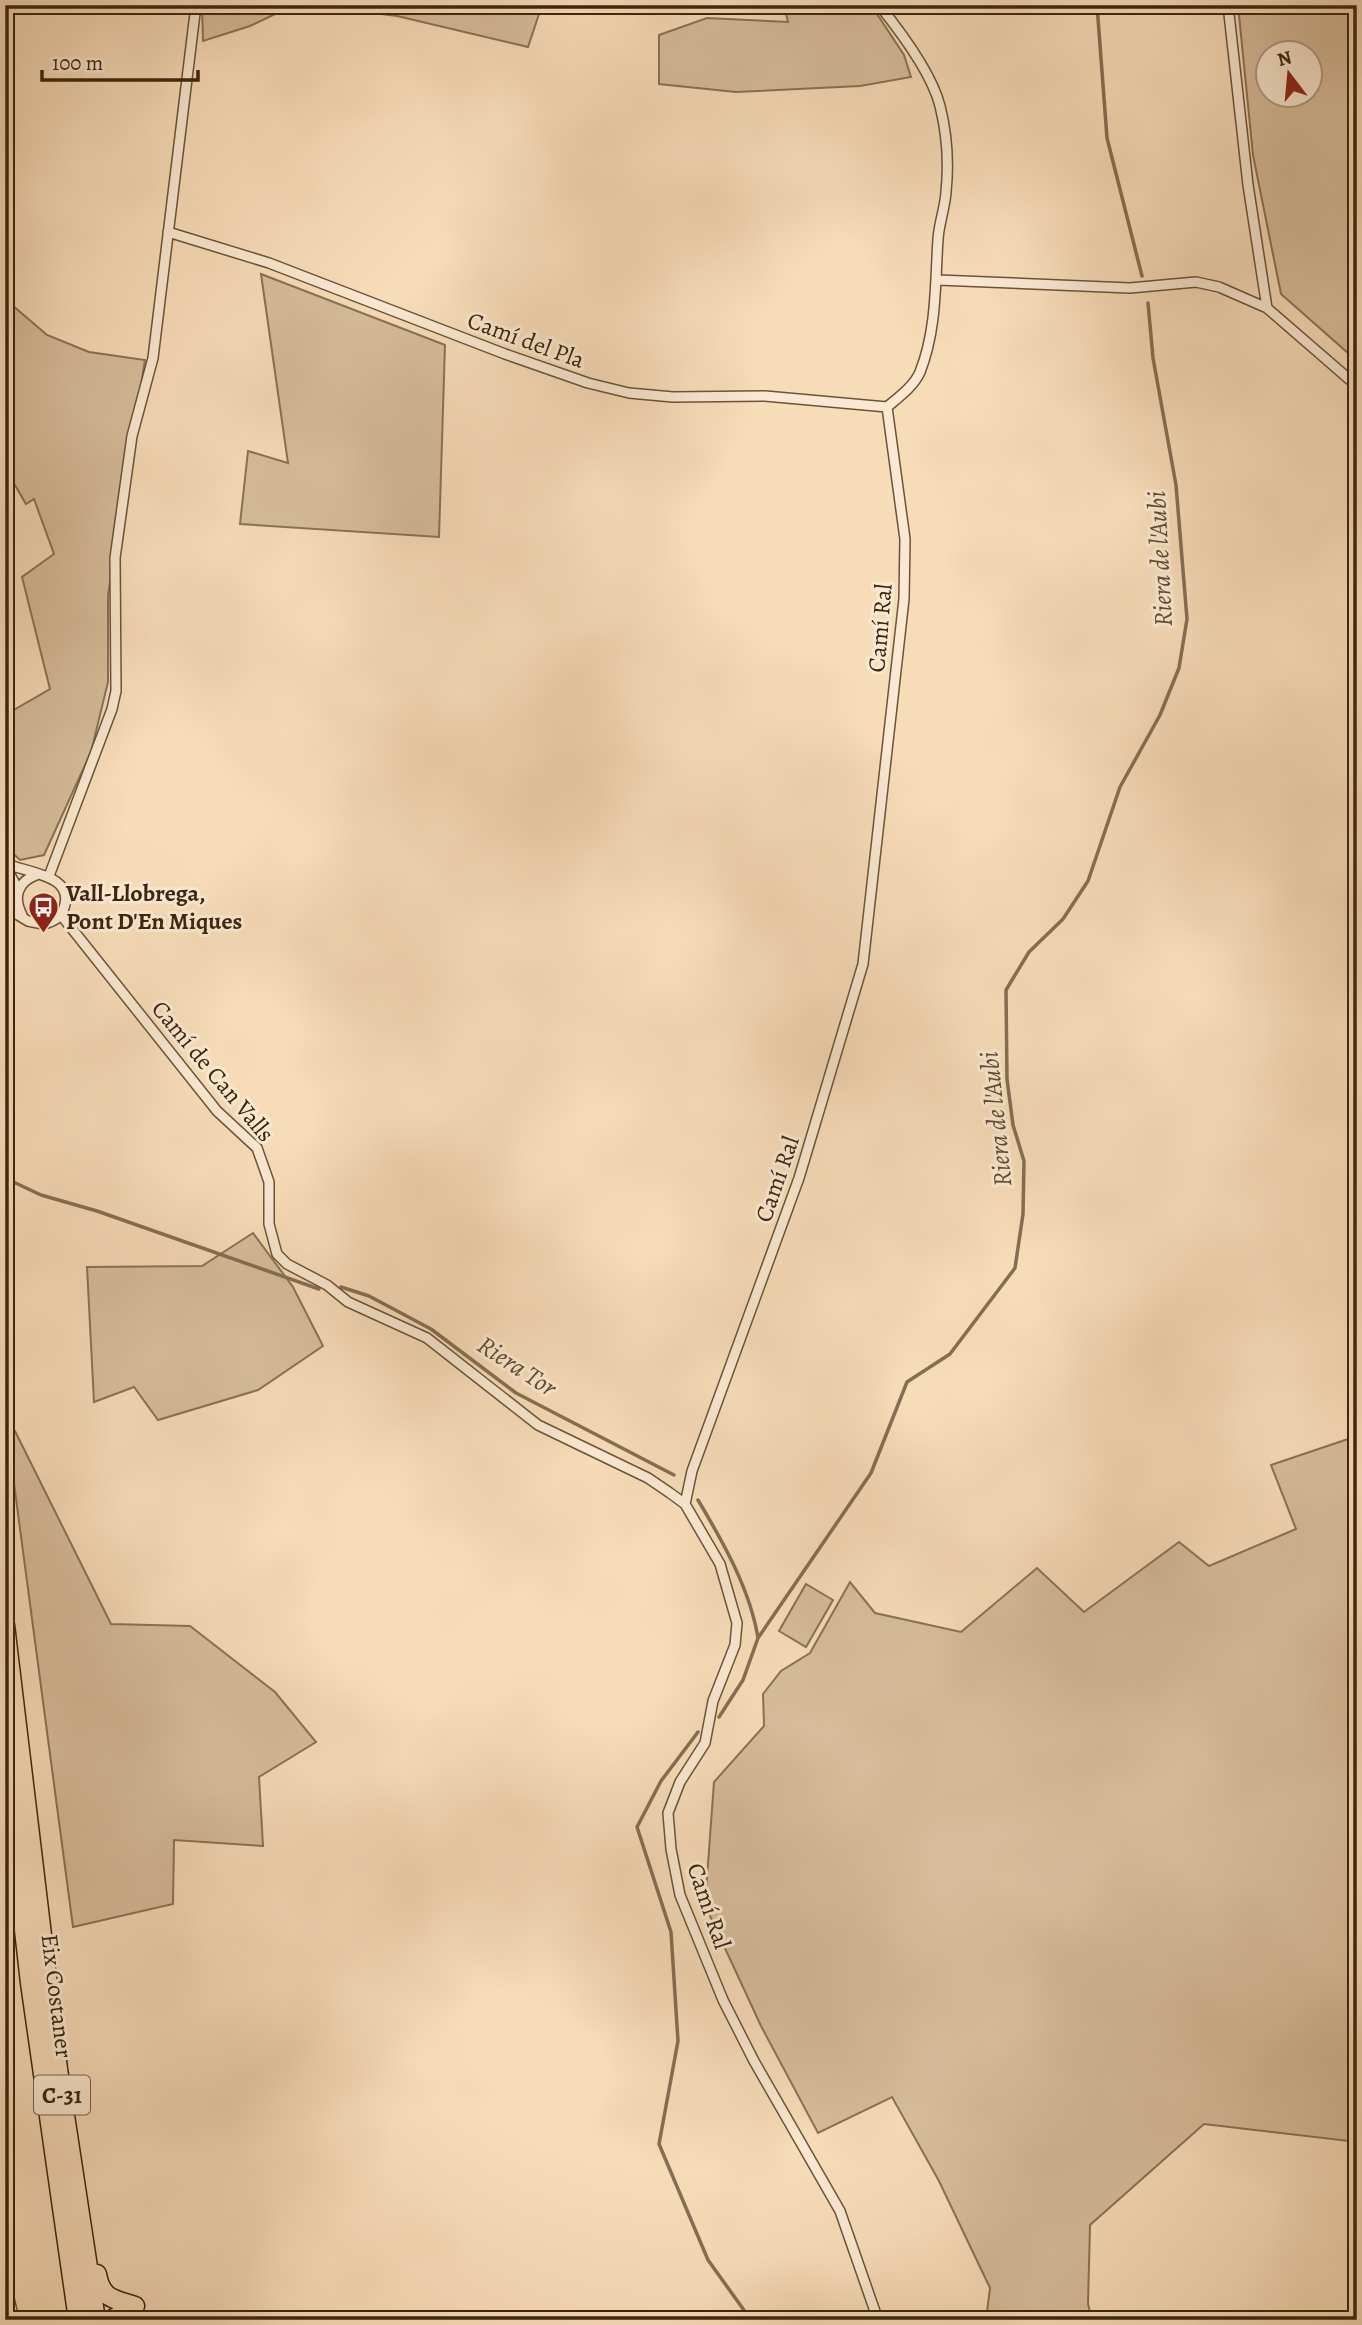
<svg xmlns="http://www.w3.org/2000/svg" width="1362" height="2325" viewBox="0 0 1362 2325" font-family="Alegreya,serif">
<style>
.green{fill:#d7bd9b;stroke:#897255;stroke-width:2;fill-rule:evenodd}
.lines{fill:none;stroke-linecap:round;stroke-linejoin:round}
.stream{stroke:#856e52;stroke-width:3.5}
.street-casing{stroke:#6a5439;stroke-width:12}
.highway-casing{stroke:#3b260f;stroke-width:21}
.street{stroke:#fae8d1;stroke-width:9}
.highway{stroke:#f7dcb8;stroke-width:18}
.labels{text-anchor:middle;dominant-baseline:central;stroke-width:6;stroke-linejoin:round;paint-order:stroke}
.shield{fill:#fae8d1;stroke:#746049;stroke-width:2}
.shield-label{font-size:23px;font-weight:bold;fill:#3b260f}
.street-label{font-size:24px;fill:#3b260f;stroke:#fae8d1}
.poi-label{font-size:24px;font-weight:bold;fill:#3b260f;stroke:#fae8d1;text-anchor:start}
.water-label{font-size:26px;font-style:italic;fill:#604a31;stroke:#fae8d1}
</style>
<rect width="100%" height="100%" fill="#f7dcb8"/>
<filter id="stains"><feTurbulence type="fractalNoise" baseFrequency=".00286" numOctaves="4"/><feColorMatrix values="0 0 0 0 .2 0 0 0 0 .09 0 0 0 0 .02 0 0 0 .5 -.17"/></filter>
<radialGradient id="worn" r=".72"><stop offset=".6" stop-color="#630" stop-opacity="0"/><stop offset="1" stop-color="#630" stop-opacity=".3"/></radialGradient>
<!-- green -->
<path class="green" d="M202,5H294L250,26L203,41Z
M312,5H542L528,47L397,16Z
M784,5H871L904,55L911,77L860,86L736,92L659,84V35L707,18L788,22Z
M1238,5H1357V361L1281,294L1253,155ZM1268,52H1310V94H1268Z
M261,274L445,345L439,537L240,524L248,451L288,463Z
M5,299L47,335L89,352L145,360L108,595V682L91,752L44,855L20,860L5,846V715L50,689L22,577L54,554L34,499L26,504L5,468Z
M253,1233L293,1287L323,1346L258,1390L158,1420L134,1387L94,1402L87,1267L202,1266Z
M7,1431H15L111,1624L190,1626L275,1692L316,1742L259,1777L263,1846L174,1840L173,1904L73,1927Z
M1357,1436V2142L1204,2124L1090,2225L1088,2304L1092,2320H986L990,2288L939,2181L892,2097L818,2133L761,2026L705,1905L714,1782L764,1726L763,1694L781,1671L810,1653L850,1582L875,1613L961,1632L1037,1568L1084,1612L1179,1542L1209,1566L1296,1529L1271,1465Z
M806,1584L833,1600L806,1647L779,1631Z"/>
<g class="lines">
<!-- stream -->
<path class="stream" d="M1097,5L1107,138L1142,276
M5,1178L41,1195L97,1211L319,1289
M341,1287L369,1296L431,1329L516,1393L674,1475
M698,1500C723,1542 750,1589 758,1638
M719,1717L743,1680L758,1638L871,1473L907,1382L950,1354L1015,1268L1023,1214L1024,1161L1013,1125L1007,1079L1006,990L1029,952L1063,919L1088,881L1120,787L1160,715L1179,668L1187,619L1176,485L1153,358L1148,303
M698,1732L661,1781L637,1827L671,1932L678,2041L659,2144L708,2260L751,2320"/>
<defs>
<path id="street" d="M1228,5L1248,185L1267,308
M168,232L269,263L505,354L588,383L629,393L673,397L765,396L887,407
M938,280L1130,288L1196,282L1219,287L1267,308L1357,386
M5,863C25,873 76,874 64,908C61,918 53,922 43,924L28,921L5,907
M5,866L18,889
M49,876L112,709L116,691L115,558L132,436L153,358L196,5
M5,897L17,894
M22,915C13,898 17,882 36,875
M61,915L217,1111L257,1148L269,1182V1224L277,1254L287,1264L327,1285L348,1302L427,1338L538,1425L648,1478L670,1493L685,1504L720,1564L737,1623L735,1645L713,1701L705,1743L680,1782L668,1813L671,1849L680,1895L723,2000L754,2061L840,2211L878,2320
M685,1504L692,1471L799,1178L863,964L904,599L905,539L887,407C899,397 914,386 920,372C937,329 935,283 938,239C939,223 945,208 946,192C949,163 947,134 940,106C932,74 900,31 879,5
M5,2281L14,2320"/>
<path id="highway" d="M5,1625L58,2069L96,2320
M5,1761L30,1983L78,2320
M97,2274C101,2299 114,2299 135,2306
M111,2320L135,2306"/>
</defs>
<!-- street casing -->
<use href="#street" class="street-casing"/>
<!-- highway casing -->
<use href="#highway" class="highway-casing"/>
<!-- street -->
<use href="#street" class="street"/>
<!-- highway -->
<use href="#highway" class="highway"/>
</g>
<!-- icons -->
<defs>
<symbol id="bus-pin" viewBox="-11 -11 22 30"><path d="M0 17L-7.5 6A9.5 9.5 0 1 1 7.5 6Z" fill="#8f2418" stroke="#fae8d1"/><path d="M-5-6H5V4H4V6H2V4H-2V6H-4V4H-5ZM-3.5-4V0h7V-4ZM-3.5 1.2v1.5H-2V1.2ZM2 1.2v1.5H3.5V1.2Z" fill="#fff"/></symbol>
</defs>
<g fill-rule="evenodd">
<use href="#bus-pin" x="26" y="890" width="35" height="47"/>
</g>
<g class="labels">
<!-- shield labels -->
<rect class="shield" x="34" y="2075.5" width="56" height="39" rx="5"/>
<g class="shield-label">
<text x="62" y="2095">C-31</text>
</g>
<!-- street labels -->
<g class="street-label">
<text transform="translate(526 340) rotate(20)">Camí del Pla</text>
<text transform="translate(880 628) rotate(-85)">Camí Ral</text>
<text transform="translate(213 1071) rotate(50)">Camí de Can Valls</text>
<text transform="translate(777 1179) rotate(-71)">Camí Ral</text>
<text transform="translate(709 1906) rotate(71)">Camí Ral</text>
<text transform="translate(57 1996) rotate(83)">Eix Costaner</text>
</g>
<!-- poi labels -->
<g class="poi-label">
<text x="66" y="893">Vall-Llobrega,<tspan x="66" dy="28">Pont D'En Miques</tspan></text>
</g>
<!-- water labels -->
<g class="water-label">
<text transform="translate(1160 559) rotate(-93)">Riera de l'Aubi</text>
<text transform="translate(996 1119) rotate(-96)">Riera de l'Aubi</text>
<text transform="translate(517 1366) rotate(33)">Riera Tor</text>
</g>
</g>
<!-- margin -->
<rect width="1362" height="2325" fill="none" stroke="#f7dcb8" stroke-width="28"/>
<rect x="7" y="7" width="1348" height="2311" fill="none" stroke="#3b260f" stroke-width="3.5"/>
<rect x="14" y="14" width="1334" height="2297" fill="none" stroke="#3b260f" stroke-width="2"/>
<!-- north arrow -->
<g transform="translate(1289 74) rotate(344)"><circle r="33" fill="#fae8d1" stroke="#ae9a83" stroke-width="2"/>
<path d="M0-5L12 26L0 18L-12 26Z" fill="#8f2418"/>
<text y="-10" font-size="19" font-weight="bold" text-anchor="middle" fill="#3b260f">N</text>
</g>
<!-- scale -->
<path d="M42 70v10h156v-10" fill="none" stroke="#3b260f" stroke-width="3.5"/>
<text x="52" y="70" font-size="21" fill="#3b260f" stroke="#fae8d1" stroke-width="5" paint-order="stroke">100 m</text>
<rect width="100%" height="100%" filter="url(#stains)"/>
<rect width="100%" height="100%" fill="url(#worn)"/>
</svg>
